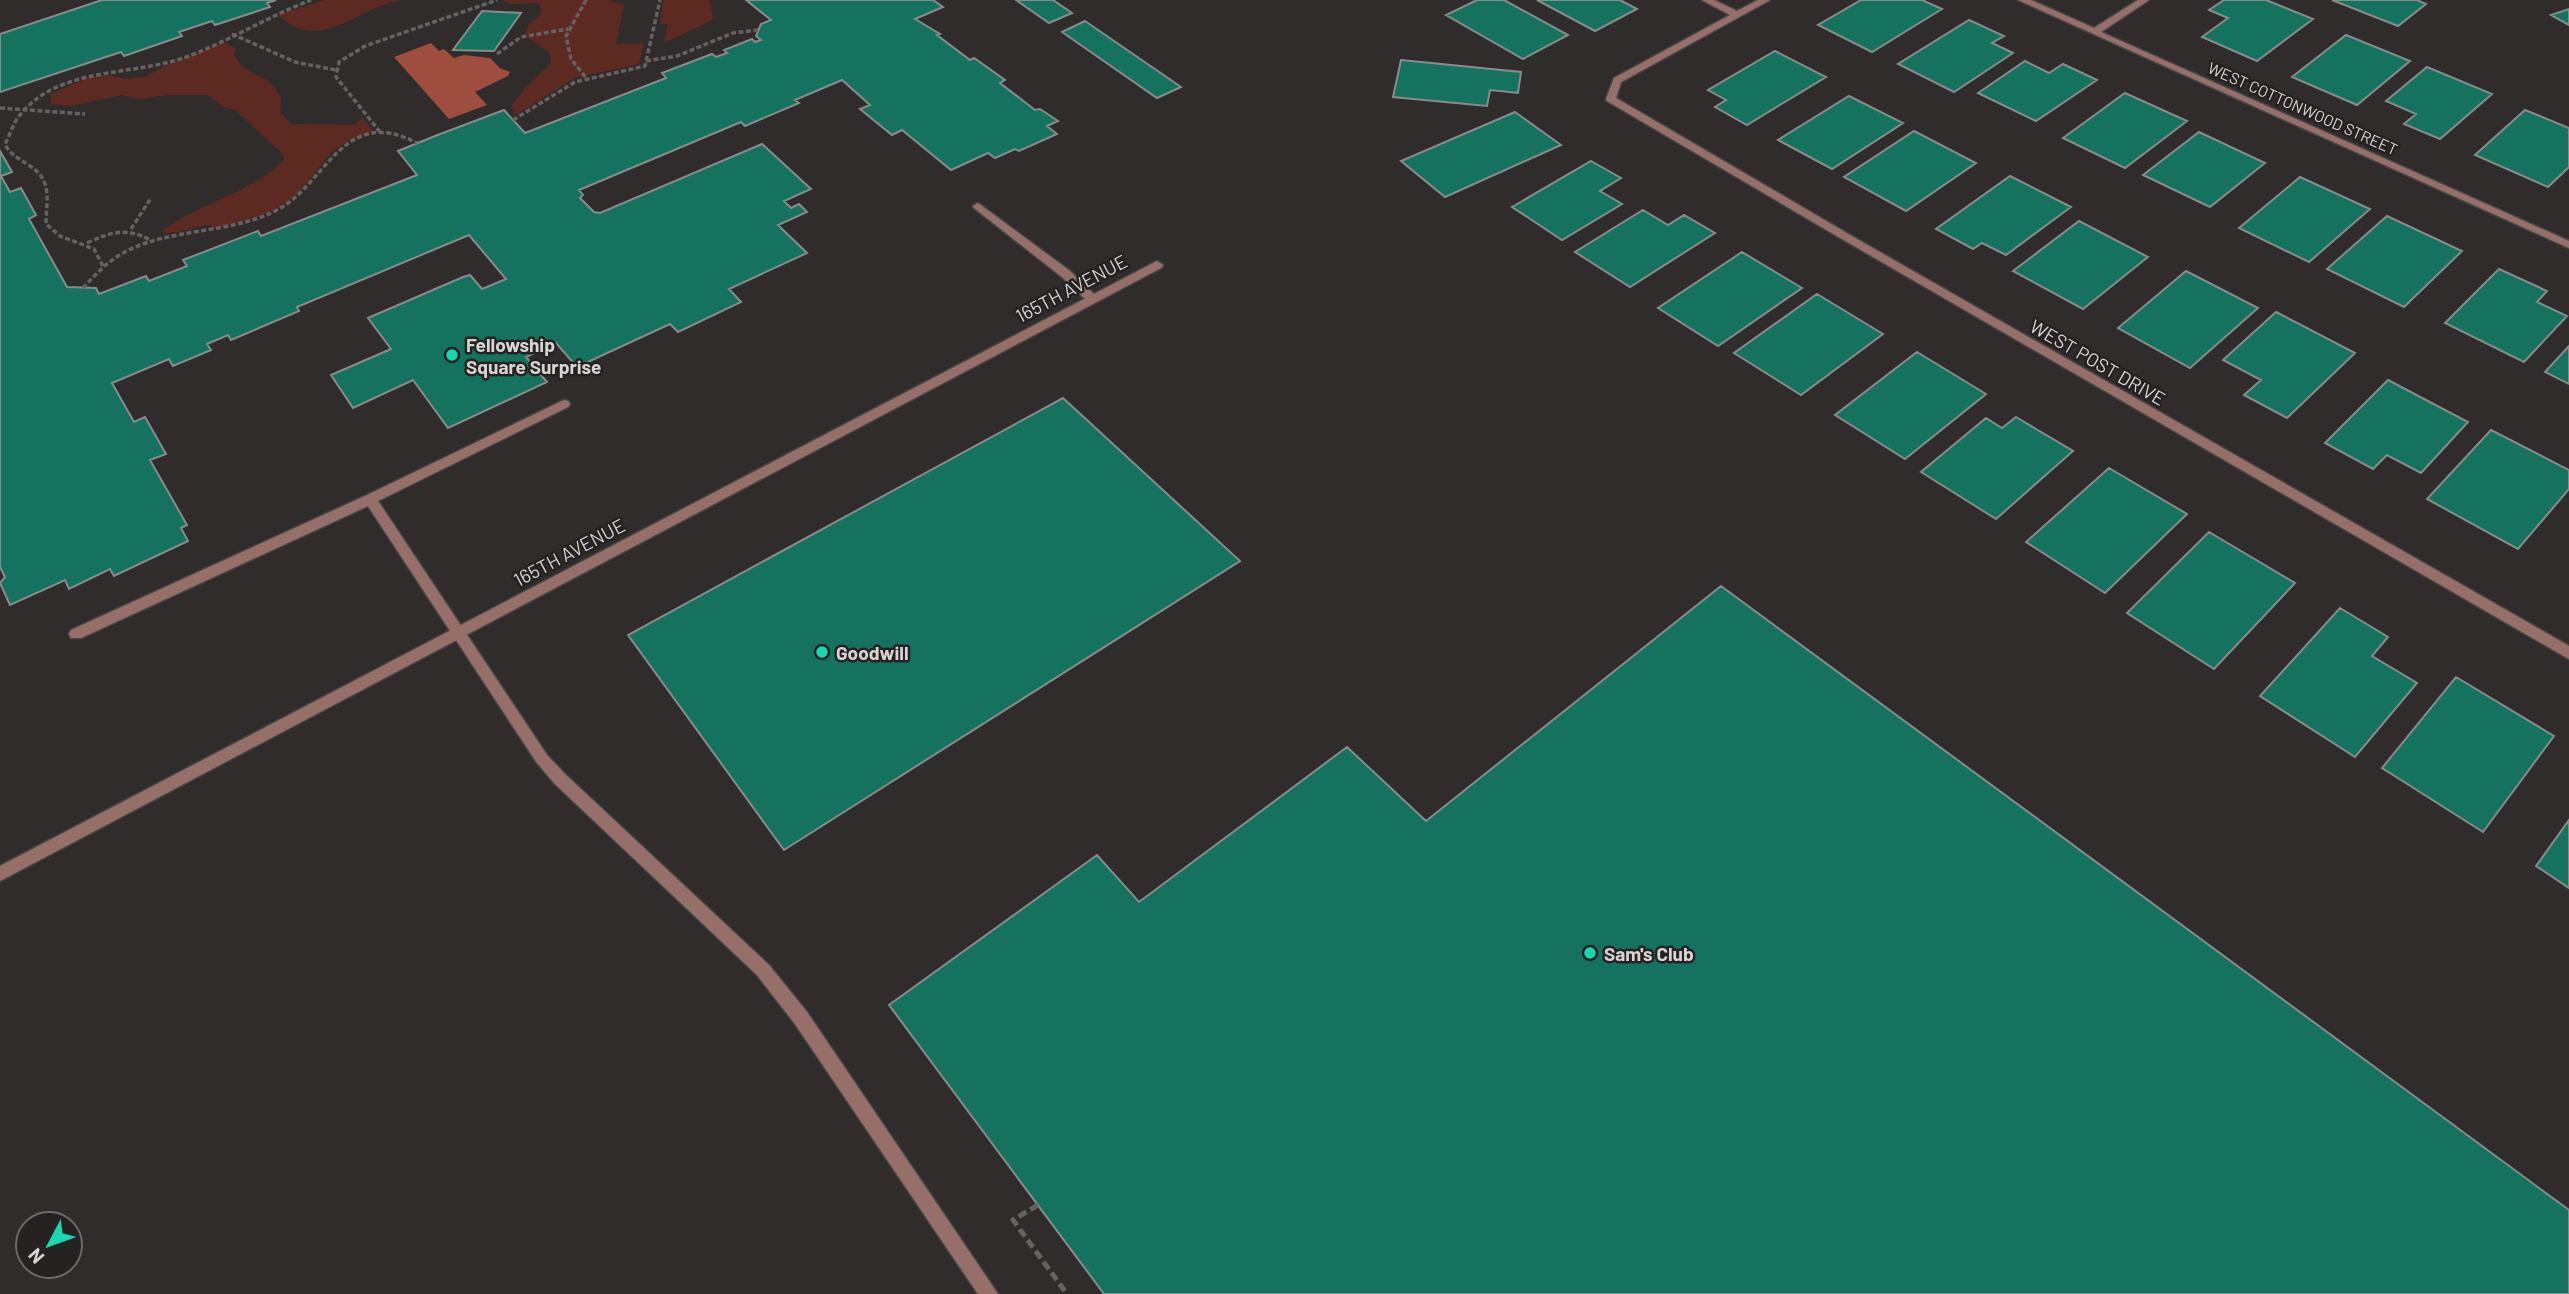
<svg xmlns="http://www.w3.org/2000/svg" width="2569" height="1294" viewBox="0 0 2569 1294" font-family="Barlow,sans-serif">
<style>
.green{fill:#5d2a22}
.water{fill:#9e4d3f}
.building{fill:#14725f;stroke:#878c8a;stroke-width:2}
.lines{fill:none;stroke-linecap:round;stroke-linejoin:round}
.service-casing{stroke:#4b4746;stroke-width:3}
.minor-casing{stroke:#4b4746;stroke-width:3}
.path-far1{stroke:#666261;stroke-width:3.5;stroke-dasharray:5 2.5;stroke-linecap:butt}
.path{stroke:#666261;stroke-width:5;stroke-dasharray:9 4.5;stroke-linecap:butt}
.service{fill:#967068;fill-rule:evenodd}
.minor{fill:#967068;fill-rule:evenodd}
.poi-dot{fill:#1cd5b1;stroke:#262221;stroke-width:2.5}
.labels{text-anchor:middle;dominant-baseline:central;stroke-width:5;stroke-linejoin:round;paint-order:stroke}
.far-street-label{font-size:16px;fill:#d7d4d3;stroke:#262221}
.street-label{font-size:19px;fill:#d7d4d3;stroke:#262221}
.poi-label{font-size:19px;font-weight:bold;fill:#d7d4d3;stroke:#262221;text-anchor:start}
</style>
<rect width="100%" height="100%" fill="#302c2b"/>
<!-- green -->
<path class="green" d="M324,0H403C359,5 321,56 278,15Z
M503,0H608L624,5L616,44L644,43L639,64L575,78L514,116L512,105L526,87L551,63L550,53L528,38L526,32L529,24L542,13L539,3L511,4Z
M663,0H710L713,20L664,43L668,24H660Z
M224,42L236,49L234,54C245,75 256,71 270,83C274,86 277,92 281,97L280,112L291,124L354,125L363,118L374,132C323,144 326,168 292,198C275,214 235,224 212,229L211,225C193,226 179,235 161,232C198,203 253,192 284,160L283,154L243,117L235,110L223,107L208,95H167L140,99L122,95L71,106L51,104L50,94L93,76L110,75L125,79L145,77L165,66Z"/>
<!-- water -->
<path class="water" d="M431,43L439,51L444,49L454,58L464,55L490,58L500,68L510,72L508,76L475,92L487,105L449,119L394,57Z"/>
<!-- building -->
<path class="building" d="M102,0H276L267,3L270,7L215,25L212,21L179,32L182,36L124,56L121,52L0,92V34Z
M746,0H933L943,7L915,19L940,34L937,35L970,60L974,58L1005,80L1000,83L1035,110L1040,109L1058,121L1047,126L1057,134L1019,151L1015,149L995,158L988,153L951,170L902,130L892,135L860,109L870,105L842,80L795,100L799,103L745,126L741,122L579,190L583,195L580,198L594,212L600,213L762,144L811,189L784,201L791,208L799,204L807,212L778,225L807,253L729,289L741,302L678,332L670,324L577,367L556,343L526,357L547,382L448,428L413,380L353,408L331,375L391,349L368,318L463,277L470,275L482,289L506,279L469,235L297,307L299,311L231,340L228,335L207,344L211,350L173,366L169,359L112,383L134,422L145,417L166,454L150,460L187,525L181,528L188,541L114,576L110,569L69,589L65,580L10,605L0,583L5,577L0,567V151L12,172L1,176L10,192L21,188L36,215L29,219L67,287L96,288L99,294L146,276L149,281L187,266L183,260L258,231L261,236L417,175L398,151L435,136L504,110L525,133L666,78L662,73L712,54L716,57L727,53L724,50L752,39L755,42L761,40L756,36L761,24L771,20Z
M1016,0H1053L1072,13L1049,23Z
M1477,0H1504L1568,35L1523,59L1446,15Z
M1537,0H1620L1637,9L1595,31Z
M1861,0H1922L1942,9L1872,52L1818,25Z
M2224,0H2266L2313,19L2257,61L2202,37L2228,18L2209,10Z
M2332,0H2417L2426,4L2398,26Z
M2569,9V25L2551,15Z
M482,11L521,13L494,51L453,50Z
M1969,20L2004,36L1992,43L2013,53L1954,92L1898,64Z
M1085,21L1181,87L1157,98L1062,32Z
M2346,35L2410,61L2357,105L2292,77Z
M1775,51L1826,77L1747,125L1715,107L1726,100L1708,90Z
M1401,60L1521,72L1518,93L1490,90L1487,106L1393,97Z
M2025,61L2049,73L2063,64L2097,80L2036,121L1978,93Z
M2427,67L2492,94L2440,139L2404,124L2416,114L2386,101Z
M2125,93L2187,121L2125,168L2063,138Z
M1849,96L1903,123L1832,169L1778,140Z
M2525,110L2569,128V167L2548,187L2475,155Z
M1515,112L1561,145L1445,197L1401,161Z
M1914,131L1976,163L1906,211L1844,177Z
M2199,132L2265,163L2210,207L2143,175Z
M1591,161L1621,178L1600,191L1622,204L1562,240L1512,207Z
M2010,176L2071,207L2006,255L1982,243L1973,249L1936,229Z
M2300,177L2370,209L2309,262L2239,228Z
M1643,210L1668,225L1684,215L1715,233L1630,287L1575,252Z
M2387,216L2462,251L2404,307L2327,269Z
M2079,221L2148,257L2083,309L2013,271Z
M1742,252L1802,288L1718,346L1658,308Z
M2499,269L2547,291L2537,302L2567,316L2524,362L2445,323Z
M2186,271L2258,308L2190,368L2118,328Z
M1817,294L1883,334L1801,395L1734,353Z
M2276,312L2355,353L2287,418L2244,395L2261,380L2223,360Z
M2569,346V384L2545,372Z
M1917,352L1986,394L1905,459L1835,415Z
M2388,380L2468,422L2421,473L2387,455L2373,469L2325,443Z
M1063,398L1240,561L784,850L628,635Z
M2016,417L2073,451L1996,519L1921,472L1986,418L2002,428Z
M2491,430L2569,470V489L2518,549L2427,499Z
M2109,468L2187,514L2105,593L2026,542Z
M2209,532L2295,583L2214,669L2127,613Z
M1721,586L2569,1210V1294H1104L889,1005L1097,855L1139,902L1347,747L1426,821Z
M2340,608L2388,637L2372,656L2417,683L2355,757L2260,696Z
M2456,677L2554,736L2483,832L2382,768Z
M2569,820V888L2536,866Z"/>
<g class="lines">
<defs>
<path id="service" d="M978,203L1070,271L1095,295V301H1087L1062,277L974,208L973,206Z
M564,400L568,401L570,404L568,407L378,501L547,755L565,774L769,965L807,1012L998,1294H978L795,1024L757,975L555,784L537,763L368,506L81,638H71L69,634L71,630L365,496Z"/>
<path id="minor" d="M1702,0H1714L1737,11L1758,0H1770L1621,82L1616,98L1850,235L2569,646V659L1842,239L1607,101L1606,99L1614,78L1730,15Z
M2018,0H2031L2094,28L2138,0H2149L2101,32L2569,241V248Z
M1157,261L1163,265L1161,268L0,881V866Z"/>
</defs>
<!-- service casing -->
<use href="#service" class="service-casing"/>
<!-- minor casing -->
<use href="#minor" class="minor-casing"/>
<!-- path-far1 -->
<path class="path-far1" d="M586,0L566,36L571,59L587,79
M232,34L295,62L336,70
M497,54L521,37L568,29
M646,61L677,56L733,33L758,30
M0,108L85,114
M513,120L575,82L645,66L660,0
M380,132L336,77L339,62L365,46L497,0
M131,229L151,198
M87,243C110,232 127,227 150,240
M103,266L94,249L60,236L46,224C46,211 49,196 45,184C39,164 13,162 5,144C10,135 13,123 20,115C60,65 134,77 189,56C231,40 269,16 311,0
M83,288C95,275 107,262 123,253C170,227 229,235 277,210C327,184 342,104 417,143"/>
<!-- path -->
<path class="path" d="M1038,1205L1013,1220L1067,1294"/>
<!-- service -->
<use href="#service" class="service"/>
<!-- minor -->
<use href="#minor" class="minor"/>
</g>
<!-- markers -->
<g class="poi-dot">
<circle cx="452" cy="355" r="7"/>
<circle cx="822" cy="652" r="7"/>
<circle cx="1590" cy="953" r="7"/>
</g>
<g class="labels">
<!-- far-street labels -->
<g class="far-street-label">
<text transform="translate(2303 108) rotate(24)">WEST COTTONWOOD STREET</text>
</g>
<!-- street labels -->
<g class="street-label">
<text transform="translate(1071 288) rotate(-28)">165TH AVENUE</text>
<text transform="translate(2098 362) rotate(30)">WEST POST DRIVE</text>
<text transform="translate(569 552) rotate(-28)">165TH AVENUE</text>
</g>
<!-- poi labels -->
<g class="poi-label">
<text x="466" y="344">Fellowship<tspan x="466" dy="22">Square Surprise</tspan></text>
<text x="836" y="652">Goodwill</text>
<text x="1604" y="953">Sam's Club</text>
</g>
</g>
<!-- north arrow -->
<g transform="translate(49 1245) rotate(229)"><circle r="33" fill="#262221" stroke="#6d6968" stroke-width="2"/>
<path d="M0-5L12 26L0 18L-12 26Z" fill="#1cd5b1"/>
<text y="-10" font-size="19" font-weight="bold" text-anchor="middle" fill="#d7d4d3">N</text>
</g>
</svg>
